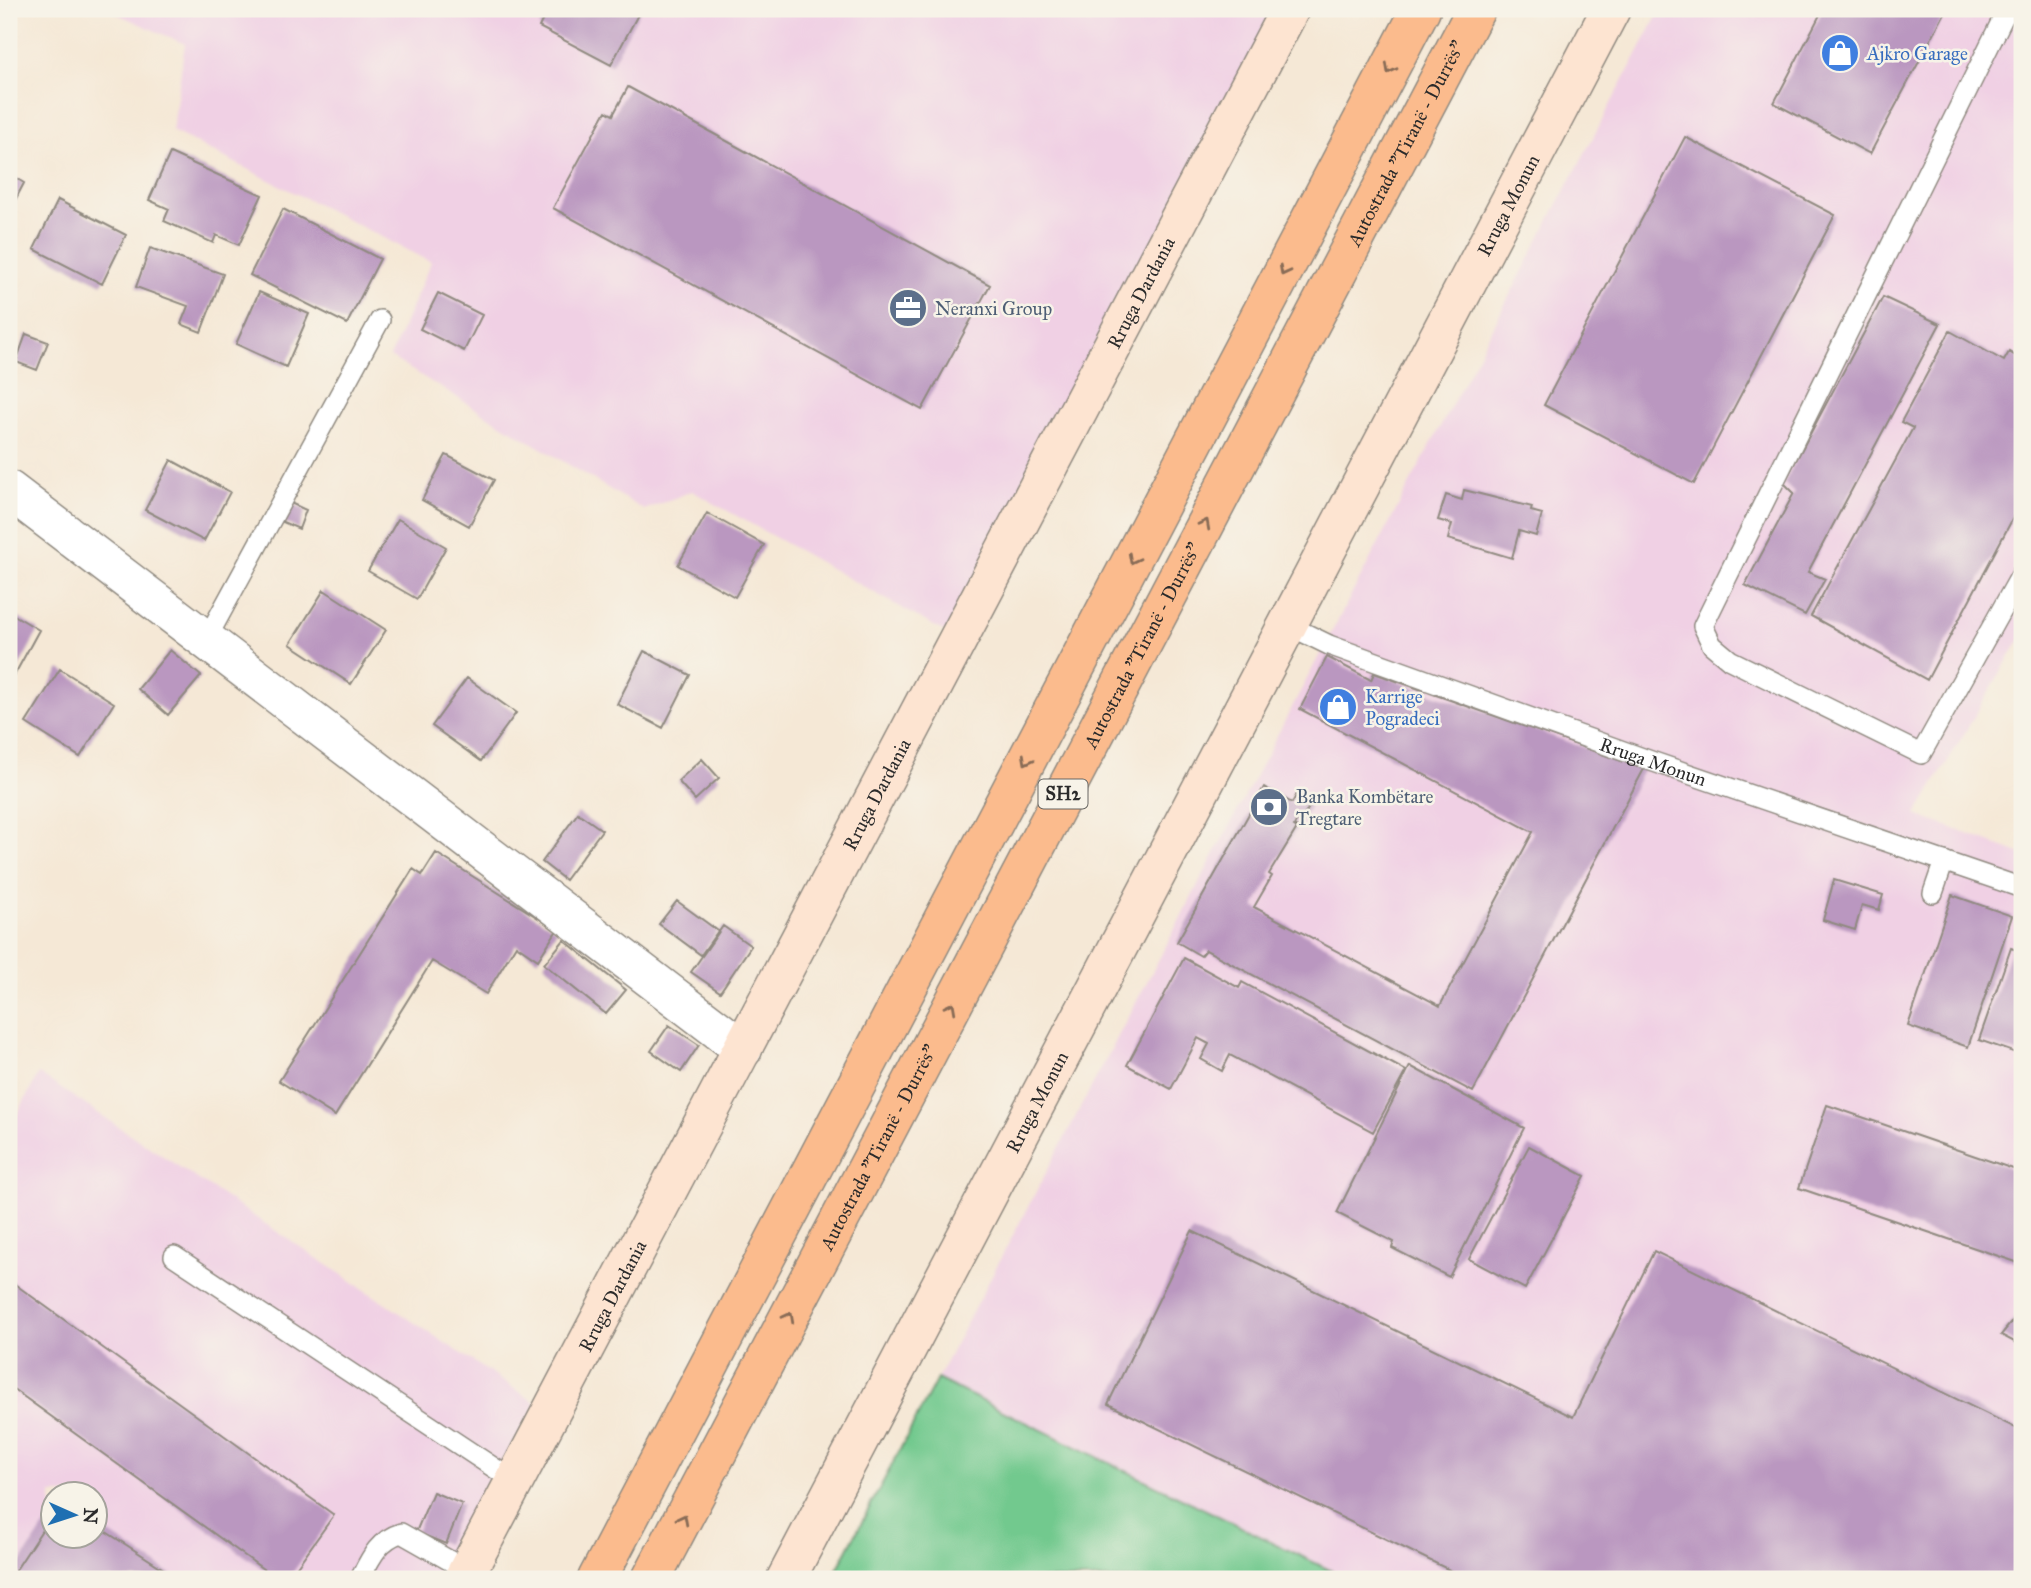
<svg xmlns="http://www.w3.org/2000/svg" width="2031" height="1588" viewBox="0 0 2031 1588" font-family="'IM FELL Great Primer',serif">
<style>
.built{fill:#f0d0e4;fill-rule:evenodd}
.green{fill:#72c98e;stroke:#4e7a5c;stroke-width:2}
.building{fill:#ba97c0}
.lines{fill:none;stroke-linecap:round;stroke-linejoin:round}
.lane-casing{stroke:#908a80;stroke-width:22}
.street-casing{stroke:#908a80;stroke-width:41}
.secondary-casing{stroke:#908a80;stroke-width:41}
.highway-casing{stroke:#908a80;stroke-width:41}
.lane{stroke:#fff;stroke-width:19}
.street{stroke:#fff;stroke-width:38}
.secondary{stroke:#fde4d1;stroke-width:38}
.highway{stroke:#fbbb8d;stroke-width:38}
.oneway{stroke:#896c57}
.labels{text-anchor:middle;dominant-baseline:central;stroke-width:5;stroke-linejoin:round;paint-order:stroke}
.shield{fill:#f7f3e8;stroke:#686764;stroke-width:2}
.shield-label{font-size:18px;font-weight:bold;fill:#2b2b2b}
.shop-label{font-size:19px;fill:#366cbe;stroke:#f7f3e8;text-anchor:start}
.street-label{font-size:19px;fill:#2b2b2b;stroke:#f7f3e8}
.service-label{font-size:19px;fill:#4e5e75;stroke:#f7f3e8;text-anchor:start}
</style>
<rect width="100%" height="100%" fill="#f7f3e8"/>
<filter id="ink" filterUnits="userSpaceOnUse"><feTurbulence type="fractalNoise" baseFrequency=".0143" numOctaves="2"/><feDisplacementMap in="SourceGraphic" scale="14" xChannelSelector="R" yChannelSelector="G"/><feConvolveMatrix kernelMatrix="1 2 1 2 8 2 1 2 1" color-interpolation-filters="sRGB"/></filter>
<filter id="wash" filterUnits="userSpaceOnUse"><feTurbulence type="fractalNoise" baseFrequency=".00686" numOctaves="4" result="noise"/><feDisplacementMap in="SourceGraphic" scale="28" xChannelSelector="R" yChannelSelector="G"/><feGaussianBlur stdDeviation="1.57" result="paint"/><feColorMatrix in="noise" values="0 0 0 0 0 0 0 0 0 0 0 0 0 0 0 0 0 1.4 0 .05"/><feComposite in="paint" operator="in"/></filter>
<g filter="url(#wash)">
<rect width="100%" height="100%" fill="#f5e8d6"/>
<!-- built -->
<path class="built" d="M106,9H1290L959,640L692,491L644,510L390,357L431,262L172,131L185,44Z
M1661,9H2022V636L1916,815L2022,854V1579H1348L937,1379Z
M39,1074L551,1413L463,1579H9V1129ZM52,1494H94V1536H52Z"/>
<!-- green -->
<path class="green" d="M937,1379L1348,1579H832Z"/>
<g id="blocks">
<!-- building -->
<path class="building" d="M548,9H641L611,65L539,27Z
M1823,9H1947L1870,154L1774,103Z
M628,87L990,285L922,410L553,208L606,111L613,115Z
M1685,137L1835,215L1694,484L1544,405Z
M170,153L262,195L239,245L216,235L213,243L164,221L169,209L149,200Z
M9,174L24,183L9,212Z
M58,200L126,235L102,284L34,249Z
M283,209L380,259L347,324L250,275Z
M150,248L223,274L201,332L181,324L188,306L136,287Z
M259,292L309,314L286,367L236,344Z
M438,293L482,315L464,351L420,329Z
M1883,297L1940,324L1808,572L1825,579L1805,615L1745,585L1794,493L1784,483Z
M1950,331L2004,361L2009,352L2022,360V501L1927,680L1811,616L1913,428L1901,422Z
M26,334L48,342L37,370L16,362Z
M446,455L494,480L469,526L422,500Z
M171,460L230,492L204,541L145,510Z
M1464,490L1532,507L1531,511L1542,514L1536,536L1519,531L1512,558L1448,539L1452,524L1438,520L1446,495L1462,500Z
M286,501L306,510L299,529L278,520Z
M707,513L764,545L735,597L678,565Z
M398,519L446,547L417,599L368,571Z
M324,590L386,630L351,684L290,644Z
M9,612L39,630L9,685Z
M170,650L201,676L168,715L138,689Z
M644,651L690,675L663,728L617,704Z
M1327,657L1371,680L1374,673L1644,769L1473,1092L1206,950L1201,956L1177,942L1264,787L1292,803L1297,794L1310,805L1302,820L1298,818L1294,826L1297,828L1269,874L1272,876L1254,907L1440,1006L1533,832L1300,709Z
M60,669L114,703L80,757L26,723Z
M467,678L516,713L481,761L432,726Z
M702,759L719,778L695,800L678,781Z
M578,813L602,830L565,880L542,862Z
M436,853L557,930L538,960L516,945L486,994L432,961L335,1116L279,1081L413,869L422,875Z
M1834,880L1883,895L1879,910L1862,905L1855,930L1823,920Z
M1952,895L2012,916L1968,1047L1908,1026Z
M677,901L718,931L701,955L659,924Z
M723,926L751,946L720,992L691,972Z
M564,940L626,990L606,1014L544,964Z
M2011,948L2022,952V1055L1979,1040Z
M1184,958L1239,988L1242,982L1406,1071L1373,1132L1230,1055L1222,1071L1201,1059L1209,1044L1198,1038L1171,1089L1127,1065Z
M669,1025L699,1045L681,1072L651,1051Z
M1410,1066L1524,1128L1449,1277L1392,1248L1394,1242L1337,1213Z
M1827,1105L2022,1172V1264L1799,1188Z
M1529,1146L1585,1176L1525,1289L1469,1259Z
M1192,1231L1573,1417L1654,1251L2022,1431V1579H1468L1108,1404Z
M9,1280L334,1515L288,1579H277L9,1386Z
M2022,1309V1346L2001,1335Z
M433,1492L462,1504L446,1544L416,1532Z
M52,1515V1536H94V1524L179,1579H27L15,1571Z"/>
</g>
</g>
<g filter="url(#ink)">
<use href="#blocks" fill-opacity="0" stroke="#908a80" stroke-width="2"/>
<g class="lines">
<defs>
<g id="lane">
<path d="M2012,9L2004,16L1703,626L1712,645L1730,660L1921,754L2022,573"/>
<path id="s1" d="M1288,625L1329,645L1651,761L2022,888"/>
<path d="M206,640L380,320"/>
<path d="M1933,893L1944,861"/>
<path d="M174,1256L514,1481"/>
<path d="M360,1579C370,1559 378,1540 401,1533L468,1571"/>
</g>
<path id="street" d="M9,490L743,1049"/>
<g id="secondary">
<path id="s2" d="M463,1579L1290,9"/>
<path id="s3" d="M786,1579L1611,9"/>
</g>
<g id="highway">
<path d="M597,1579L1421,9"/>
<path id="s4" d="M651,1579L1476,9"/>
</g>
</defs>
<!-- lane casing -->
<use href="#lane" class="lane-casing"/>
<!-- street casing -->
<use href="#street" class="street-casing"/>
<!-- secondary casing -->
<use href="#secondary" class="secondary-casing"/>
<!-- highway casing -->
<use href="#highway" class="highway-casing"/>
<!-- lane -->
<use href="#lane" class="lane"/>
<!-- street -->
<use href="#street" class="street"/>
<!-- secondary -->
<use href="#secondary" class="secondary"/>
<!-- highway -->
<use href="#highway" class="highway"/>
</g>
<!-- one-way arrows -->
<defs><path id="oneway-chevron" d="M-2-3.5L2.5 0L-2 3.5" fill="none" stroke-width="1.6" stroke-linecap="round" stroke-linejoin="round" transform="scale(1.75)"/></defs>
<g class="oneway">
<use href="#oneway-chevron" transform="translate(1390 69) rotate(118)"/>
<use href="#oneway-chevron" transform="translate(1284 271) rotate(118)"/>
<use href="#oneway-chevron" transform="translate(1205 524) rotate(-62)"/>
<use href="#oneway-chevron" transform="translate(1133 559) rotate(118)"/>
<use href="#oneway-chevron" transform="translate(1027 760) rotate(118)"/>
<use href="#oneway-chevron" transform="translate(951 1007) rotate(-62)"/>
<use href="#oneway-chevron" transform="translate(789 1317) rotate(-62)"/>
<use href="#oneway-chevron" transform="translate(683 1519) rotate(-62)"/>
</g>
</g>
<!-- icons -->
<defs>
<symbol id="shop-disc" viewBox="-11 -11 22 22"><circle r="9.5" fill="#3f7fe0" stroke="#f7f3e8"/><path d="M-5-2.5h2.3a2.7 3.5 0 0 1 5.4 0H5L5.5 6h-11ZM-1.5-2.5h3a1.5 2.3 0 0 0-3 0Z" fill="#fff"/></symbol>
<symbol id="office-disc" viewBox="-11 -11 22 22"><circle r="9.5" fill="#5c6f8a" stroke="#f7f3e8"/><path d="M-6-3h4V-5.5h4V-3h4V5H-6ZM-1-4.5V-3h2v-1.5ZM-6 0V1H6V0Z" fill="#fff"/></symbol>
<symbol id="bank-disc" viewBox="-11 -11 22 22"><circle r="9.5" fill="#5c6f8a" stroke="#f7f3e8"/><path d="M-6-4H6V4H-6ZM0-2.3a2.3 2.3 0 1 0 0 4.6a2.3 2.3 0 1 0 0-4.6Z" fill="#fff"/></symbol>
</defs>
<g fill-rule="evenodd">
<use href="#shop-disc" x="1818" y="31" width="44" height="44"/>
<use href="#office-disc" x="886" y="286" width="44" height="44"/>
<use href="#shop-disc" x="1316" y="685" width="44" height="44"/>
<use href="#bank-disc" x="1247" y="785" width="44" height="44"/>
</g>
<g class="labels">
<!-- shield labels -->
<rect class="shield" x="1038.5" y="779.5" width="49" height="29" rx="5"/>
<g class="shield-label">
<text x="1063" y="794">SH2</text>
</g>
<!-- shop labels -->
<g class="shop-label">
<text x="1867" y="53">Ajkro Garage</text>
<text x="1365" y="696">Karrige<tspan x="1365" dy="22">Pogradeci</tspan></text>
</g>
<!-- street labels -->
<g class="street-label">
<text stroke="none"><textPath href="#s4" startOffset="1622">Autostrada "Tiranë - Durrës"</textPath></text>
<text stroke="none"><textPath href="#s3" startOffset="1552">Rruga Monun</textPath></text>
<text stroke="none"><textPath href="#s2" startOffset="1454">Rruga Dardania</textPath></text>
<text stroke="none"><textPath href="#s4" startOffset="1055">Autostrada "Tiranë - Durrës"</textPath></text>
<text stroke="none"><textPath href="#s1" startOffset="390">Rruga Monun</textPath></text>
<text stroke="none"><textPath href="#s2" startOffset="887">Rruga Dardania</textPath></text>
<text stroke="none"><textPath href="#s3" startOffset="539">Rruga Monun</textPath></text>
<text stroke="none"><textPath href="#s4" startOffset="488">Autostrada "Tiranë - Durrës"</textPath></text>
<text stroke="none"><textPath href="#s2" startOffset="320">Rruga Dardania</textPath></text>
</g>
<!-- service labels -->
<g class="service-label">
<text x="935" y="308">Neranxi Group</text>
<text x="1296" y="796">Banka Kombëtare<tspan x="1296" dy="22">Tregtare</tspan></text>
</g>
</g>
<!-- margin -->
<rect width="2031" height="1588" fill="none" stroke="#f7f3e8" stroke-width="35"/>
<!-- north arrow -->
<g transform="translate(74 1515) rotate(93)"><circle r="33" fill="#f7f3e8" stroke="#a5a39c" stroke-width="2"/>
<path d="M0-5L12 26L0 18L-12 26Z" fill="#1f6fb2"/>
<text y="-10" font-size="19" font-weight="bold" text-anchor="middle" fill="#2b2b2b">N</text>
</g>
</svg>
